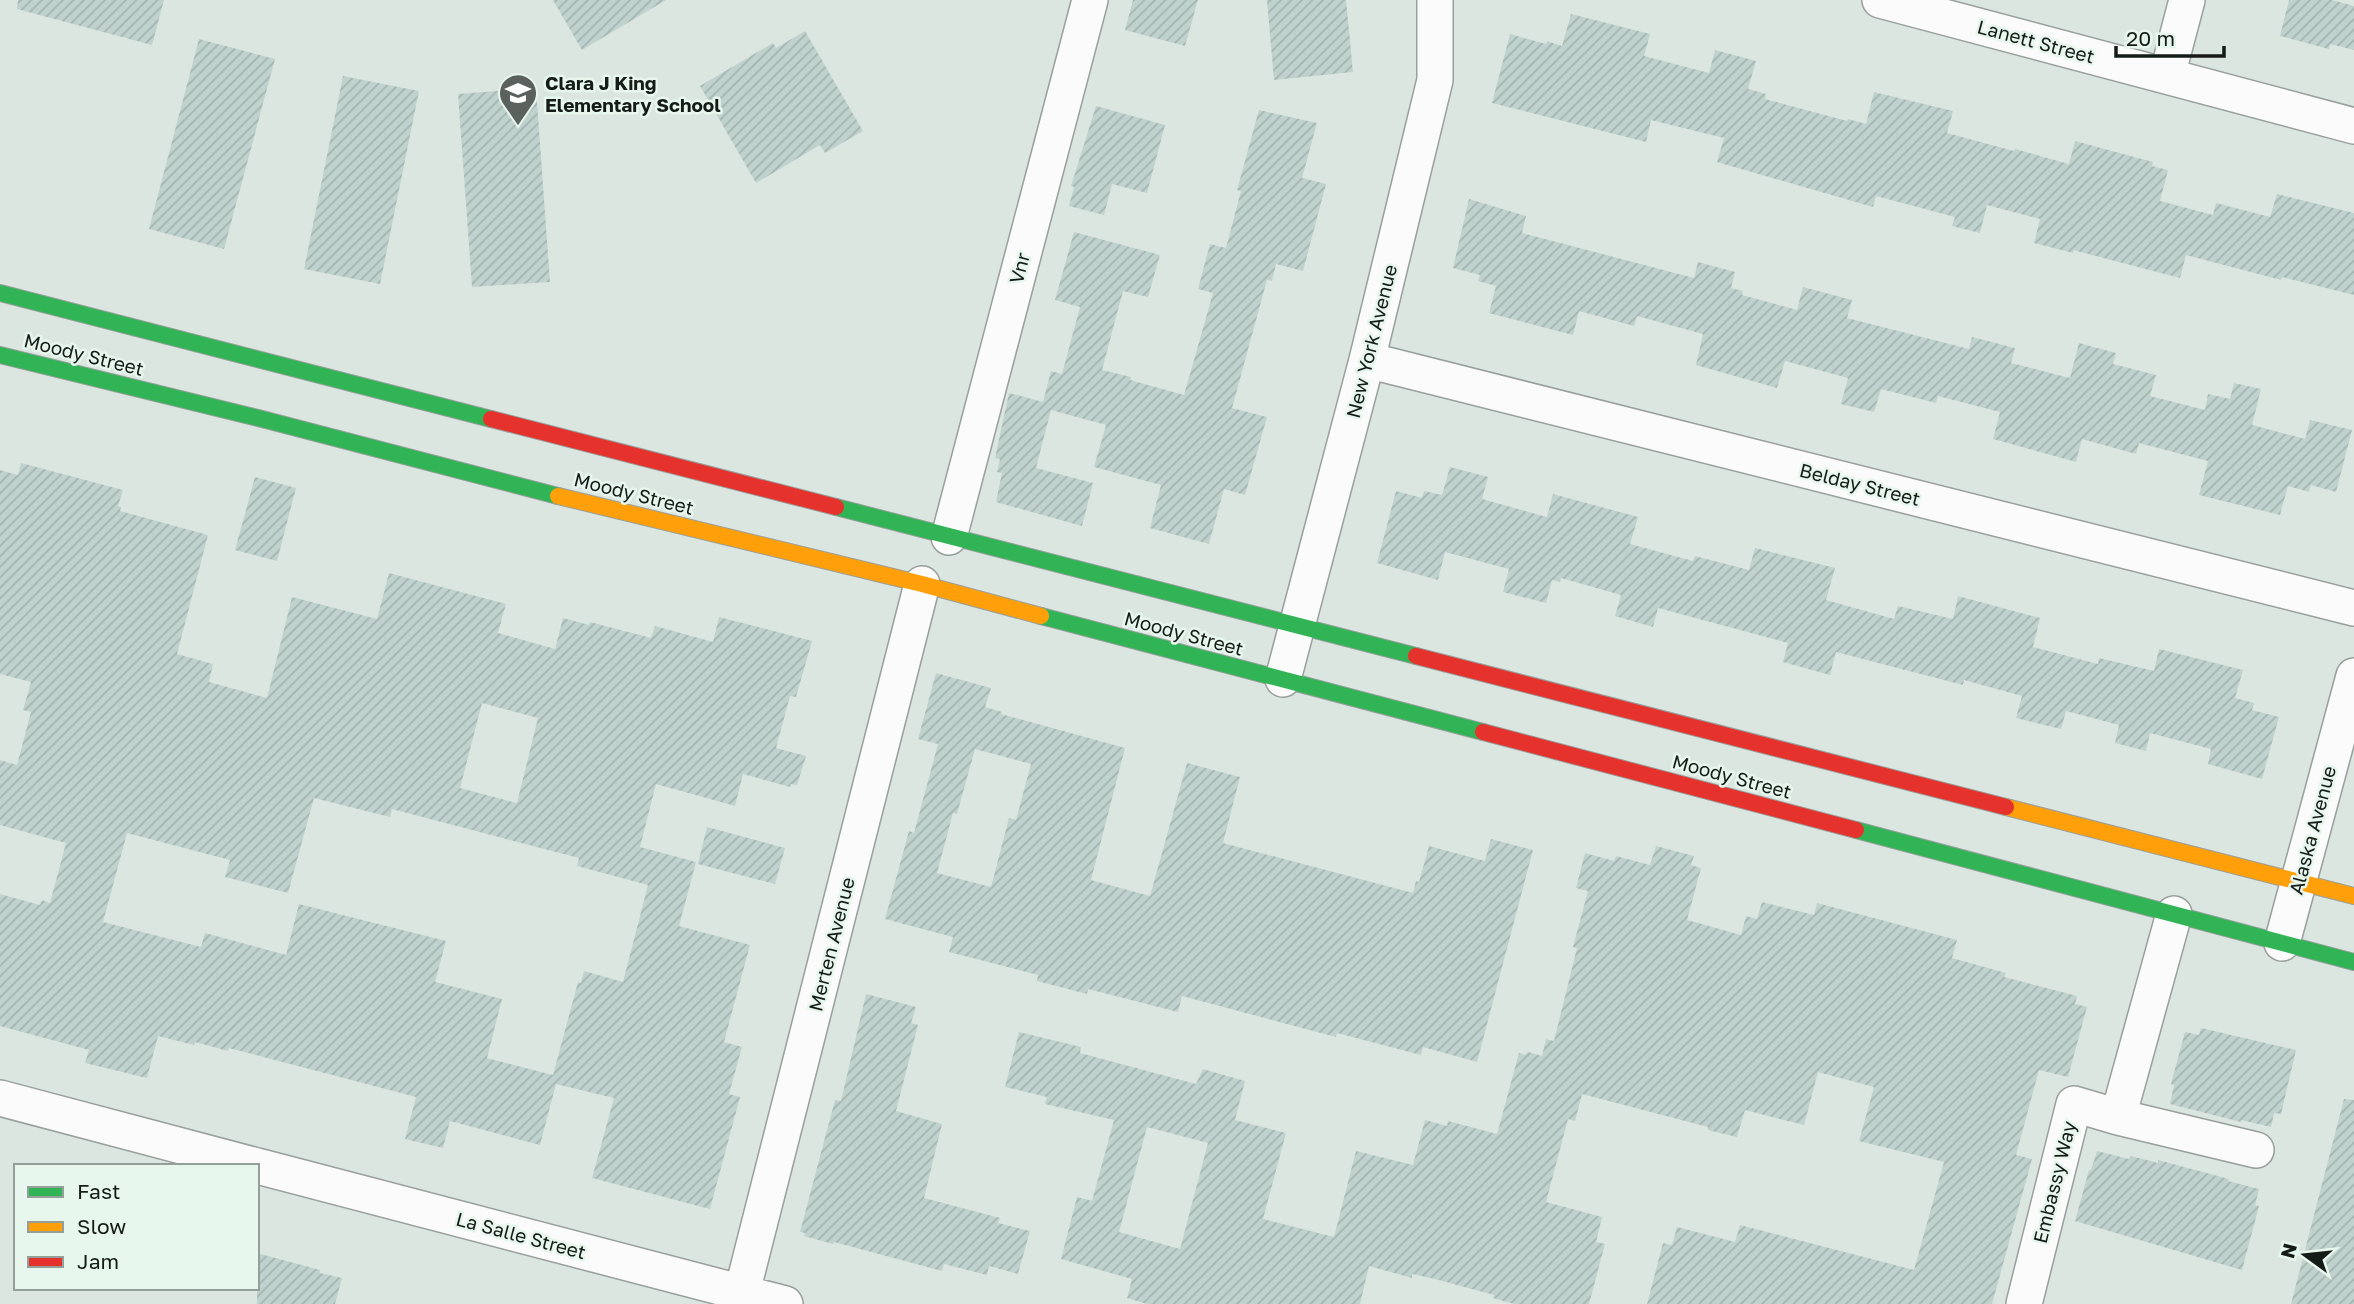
<svg xmlns="http://www.w3.org/2000/svg" width="2354" height="1304" viewBox="0 0 2354 1304" font-family="'Golos Text',sans-serif">
<style>
.building{fill:url(#building-hatch);fill-rule:evenodd}
.lines{fill:none;stroke-linecap:round;stroke-linejoin:round}
.street-casing{stroke:#989f9c;stroke-width:38}
.fast-casing{stroke:#989f9c;stroke-width:18}
.slow-casing{stroke:#989f9c;stroke-width:18}
.jam-casing{stroke:#989f9c;stroke-width:18}
.street{stroke:#fafbfa;stroke-width:35}
.fast{stroke:#30b455;stroke-width:16}
.slow{stroke:#ff9f0a;stroke-width:16}
.jam{stroke:#e5322d;stroke-width:16}
.labels{text-anchor:middle;dominant-baseline:central;stroke-width:5;stroke-linejoin:round;paint-order:stroke}
.street-label{font-size:19px;fill:#151b17;stroke:#e7f7ee}
.poi-label{font-size:19px;font-weight:bold;fill:#151b17;stroke:#e7f7ee;text-anchor:start}
</style>
<defs>
<pattern id="building-hatch" width="6" height="6" patternUnits="userSpaceOnUse" patternTransform="scale(1.75)"><rect width="6" height="6" fill="#c0d2ce"/><path d="M-1 1l2-2M0 6l6-6M5 7l2-2" fill="none" stroke="#a4b4b0"/></pattern>
</defs>
<rect width="100%" height="100%" fill="#dce6e1"/>
<!-- building -->
<path class="building" d="M18,0H164L152,45L17,9Z
M553,0H666L582,50Z
M1133,0H1198L1185,46L1125,30Z
M1267,0H1346L1353,72L1274,80Z
M2289,0H2332L2354,6V50L2330,44L2329,49L2280,36Z
M1571,14L1650,34L1644,56L1709,73L1715,50L1756,61L1748,89L1766,94L1765,99L1847,121L1848,119L1866,124L1874,92L1953,111L1947,133L2014,151L2015,149L2069,164L2075,141L2153,162L2152,166L2168,170L2160,201L2213,215L2216,203L2270,217L2277,194L2354,213V295L2282,277L2281,280L2186,255L2180,278L2073,250V253L2034,243L2040,219L1987,205L1980,233L1952,226L1955,217L1876,196L1873,207L1717,162L1724,138L1651,120L1646,142L1492,103L1510,34L1546,44L1547,41L1562,46Z
M805,31L863,131L825,153L820,145L756,183L700,86L773,43L776,48Z
M199,39L275,59L224,249L149,229Z
M343,76L419,91L380,284L304,269Z
M536,88L550,282L472,287L458,94Z
M1096,106L1165,125L1147,193L1112,184L1104,215L1069,206L1074,187L1071,186Z
M1259,110L1317,123L1302,178L1326,184L1303,271L1276,264L1272,281L1267,280L1232,408L1267,417L1245,495L1224,489L1209,544L1150,528L1161,485L1094,467L1106,425L1051,410L1036,468L1093,483L1082,526L996,502L1002,473L997,472L1000,459L995,458L1009,393L1043,402L1051,371L1062,374L1080,307L1055,300L1074,232L1160,255L1148,297L1123,291L1102,370L1131,377L1130,380L1184,395L1213,293L1198,289L1210,244L1226,248L1241,191L1237,190Z
M1469,199L1526,216L1522,233L1694,278L1698,262L1735,272L1731,288L1743,291L1742,295L1797,310L1803,287L1852,300L1847,318L1969,349L1972,337L2015,348L2011,363L2070,378L2079,343L2116,353L2113,364L2156,375L2150,396L2205,410L2208,394L2230,399L2234,383L2261,389L2252,425L2305,439L2310,420L2352,430L2336,492L2311,485L2309,492L2288,486L2280,515L2199,495L2208,461L2139,443L2136,454L2082,439L2076,462L1993,439L2000,412L1938,396L1936,403L1881,389L1874,412L1841,404L1848,378L1785,361L1777,388L1696,365L1703,334L1637,316L1634,326L1579,311L1573,335L1489,313L1496,286L1478,281L1480,275L1453,268Z
M21,463L123,490L118,506L121,507L120,511L208,535L177,654L213,664L209,682L267,698L292,597L377,619L389,573L506,604L498,633L555,649L563,618L589,625L590,622L651,638L655,626L713,642L719,617L812,641L796,697L790,696L776,748L806,756L797,785L791,784L790,787L743,774L735,806L656,784L640,847L696,862L679,926L750,945L724,1042L742,1047L729,1094L740,1097L710,1209L592,1178L614,1098L556,1084L540,1145L450,1121L443,1148L405,1139L416,1097L229,1048L228,1051L195,1042L194,1045L158,1036L147,1078L85,1063L89,1050L0,1026V894L40,905L42,900L50,903L66,843L0,825V760L17,765L31,712L23,710L31,682L0,674V470L18,475ZM482,703L538,718L517,803L460,788ZM314,798L390,817L392,809L579,858L577,866L648,885L623,982L584,971L581,983L578,982L553,1075L487,1058L502,999L435,982L446,941L299,904L286,955L205,933L201,947L103,922L127,833L230,860L225,877L288,893Z
M1450,467L1488,477L1482,499L1547,517L1553,494L1638,517L1630,544L1693,561L1695,556L1749,570L1755,548L1835,568L1826,600L1894,619L1898,606L1953,619L1958,596L2040,618L2033,647L2098,664L2099,658L2154,671L2159,649L2243,670L2235,698L2254,703L2252,710L2279,717L2262,779L2208,764L2211,749L2150,733L2146,751L2115,743L2119,725L2066,711L2061,729L2016,718L2022,696L1964,680L1963,685L1836,652L1830,675L1783,662L1788,643L1658,608L1653,627L1615,616L1621,595L1561,578L1560,582L1552,580L1546,603L1503,592L1509,569L1445,552L1438,580L1377,563L1396,491L1422,498L1424,491L1442,495Z
M255,477L296,488L277,561L235,550Z
M936,673L991,688L985,707L1002,712L1001,714L1125,748L1091,880L1150,896L1187,763L1240,777L1223,843L1413,893L1416,881L1419,882L1429,846L1485,861L1491,839L1533,850L1477,1062L1423,1047L1421,1055L1337,1033L1336,1037L1182,996L1178,1012L1088,989L1087,994L1037,981L1038,975L949,952L953,937L885,919L909,831L914,833L938,744L918,739ZM975,749L1031,764L1016,820L1009,818L991,887L937,873L953,813L957,814Z
M707,827L785,848L775,884L698,864Z
M1656,846L1694,856L1691,865L1701,868L1687,920L1741,935L1746,916L1757,919L1762,902L1814,915L1817,903L1957,940L1952,958L2006,973L2004,977L2077,996L2075,1004L2087,1007L2068,1077L2039,1070L2016,1155L2032,1159L1992,1304H1647L1663,1243L1672,1245L1677,1227L1735,1242L1740,1225L1914,1270L1944,1162L1859,1141L1874,1087L1818,1072L1804,1125L1745,1110L1737,1137L1708,1130V1127L1582,1094L1575,1121L1568,1119L1546,1202L1602,1217L1596,1242L1605,1244L1589,1304H1514L1493,1298L1494,1295L1435,1279L1412,1274V1278L1369,1266L1360,1304H1147L1127,1298L1132,1279L1061,1259L1077,1197L1092,1201L1114,1120L1045,1104L1047,1097L1005,1087L1019,1032L1081,1047L1080,1053L1196,1084L1203,1069L1245,1081L1235,1120L1286,1133L1263,1219L1334,1237L1356,1151L1413,1165L1425,1120L1447,1126L1448,1121L1497,1134L1519,1053L1525,1055L1528,1052L1542,1056L1546,1039L1554,1041L1577,948L1573,947L1588,891L1576,888L1585,853L1614,861L1616,856L1650,865ZM1147,1127L1208,1143L1180,1249L1119,1232Z
M866,994L916,1007L911,1023L918,1025L896,1111L942,1124L924,1198L1000,1218L998,1223L1030,1231L1018,1274L989,1266L987,1275L944,1264L942,1271L834,1242L833,1244L804,1236L805,1233L800,1232L835,1100L841,1101Z
M2201,1028L2296,1050L2281,1114L2274,1113L2271,1127L2241,1120V1122L2170,1104L2174,1085L2171,1084L2185,1032L2199,1035Z
M2344,1099L2354,1100V1304H2291Z
M2097,1151L2129,1159L2131,1156L2158,1163V1160L2229,1179L2228,1181L2259,1189L2255,1205L2259,1206L2242,1270L2075,1221L2089,1170H2091Z
M257,1253L320,1270V1273L342,1278L335,1304H257Z"/>
<g class="lines">
<defs>
<path id="street" d="M1880,0L2354,126
M2167,76L2187,0
M1367,360L2354,608
M949,537L1090,0
M1283,679L1367,360L1435,80V0
M2282,943L2354,676
M0,1098L257,1166
M2118,1117L2256,1150
M257,1166L785,1304
M739,1304L922,584
M2024,1304L2074,1104L2118,1117L2174,914"/>
<path id="fast" d="M0,293L491,419
M0,355L262,419L558,496
M836,507L1416,656
M1041,616L1483,732
M1856,830L2354,962"/>
<path id="slow" d="M558,496L922,584L1041,616
M2006,807L2354,896"/>
<path id="jam" d="M491,419L836,507
M1416,656L2006,807
M1483,732L1856,830"/>
</defs>
<!-- street casing -->
<use href="#street" class="street-casing"/>
<!-- fast casing -->
<use href="#fast" class="fast-casing"/>
<!-- slow casing -->
<use href="#slow" class="slow-casing"/>
<!-- jam casing -->
<use href="#jam" class="jam-casing"/>
<!-- street -->
<use href="#street" class="street"/>
<!-- fast -->
<use href="#fast" class="fast"/>
<!-- slow -->
<use href="#slow" class="slow"/>
<!-- jam -->
<use href="#jam" class="jam"/>
</g>
<!-- icons -->
<defs>
<symbol id="school-pin" viewBox="-11 -11 22 30"><path d="M0 17L-7.5 6A9.5 9.5 0 1 1 7.5 6Z" fill="#5b625e" stroke="#e7f7ee"/><path d="M0-5L7-2L0 1L-7-2ZM-4 1L0 2.5L4 1V4Q0 6-4 4Z" fill="#fff"/></symbol>
</defs>
<g fill-rule="evenodd">
<use href="#school-pin" x="496" y="71" width="44" height="60"/>
</g>
<g class="labels">
<!-- street labels -->
<g class="street-label">
<text transform="translate(2036 41) rotate(15)">Lanett Street</text>
<text transform="translate(1019 268) rotate(-75)">Vnr</text>
<text transform="translate(1371 341) rotate(-76)">New York Avenue</text>
<text transform="translate(84 354) rotate(14)">Moody Street</text>
<text transform="translate(1860 484) rotate(14)">Belday Street</text>
<text transform="translate(634 493) rotate(14)">Moody Street</text>
<text transform="translate(1184 633) rotate(15)">Moody Street</text>
<text transform="translate(1732 776) rotate(15)">Moody Street</text>
<text transform="translate(2312 830) rotate(-75)">Alaska Avenue</text>
<text transform="translate(831 944) rotate(-76)">Merten Avenue</text>
<text transform="translate(2054 1182) rotate(-76)">Embassy Way</text>
<text transform="translate(521 1235) rotate(15)">La Salle Street</text>
</g>
<!-- poi labels -->
<g class="poi-label">
<text x="545" y="82">Clara J King<tspan x="545" dy="22">Elementary School</tspan></text>
</g>
</g>
<!-- legend -->
<rect x="14" y="1164" width="245" height="126" fill="#e7f7ee" stroke="#939f98" stroke-width="2"/>
<rect x="28" y="1187" width="35" height="10" fill="#30b455" stroke="#939f98" stroke-width="2"/>
<text x="77" y="1199" font-size="21" fill="#151b17">Fast</text>
<rect x="28" y="1222" width="35" height="10" fill="#ff9f0a" stroke="#939f98" stroke-width="2"/>
<text x="77" y="1234" font-size="21" fill="#151b17">Slow</text>
<rect x="28" y="1257" width="35" height="10" fill="#e5322d" stroke="#939f98" stroke-width="2"/>
<text x="77" y="1269" font-size="21" fill="#151b17">Jam</text>
<!-- north arrow -->
<g transform="translate(2305 1255) rotate(285)" stroke="#e7f7ee" stroke-width="5" paint-order="stroke">
<path d="M0-5L12 26L0 18L-12 26Z" fill="#151b17"/>
<text y="-10" font-size="19" font-weight="bold" text-anchor="middle" fill="#151b17">N</text>
</g>
<!-- scale -->
<path d="M2116 46v10h108v-10" fill="none" stroke="#151b17" stroke-width="3.5"/>
<text x="2126" y="46" font-size="21" fill="#151b17" stroke="#e7f7ee" stroke-width="5" paint-order="stroke">20 m</text>
</svg>
